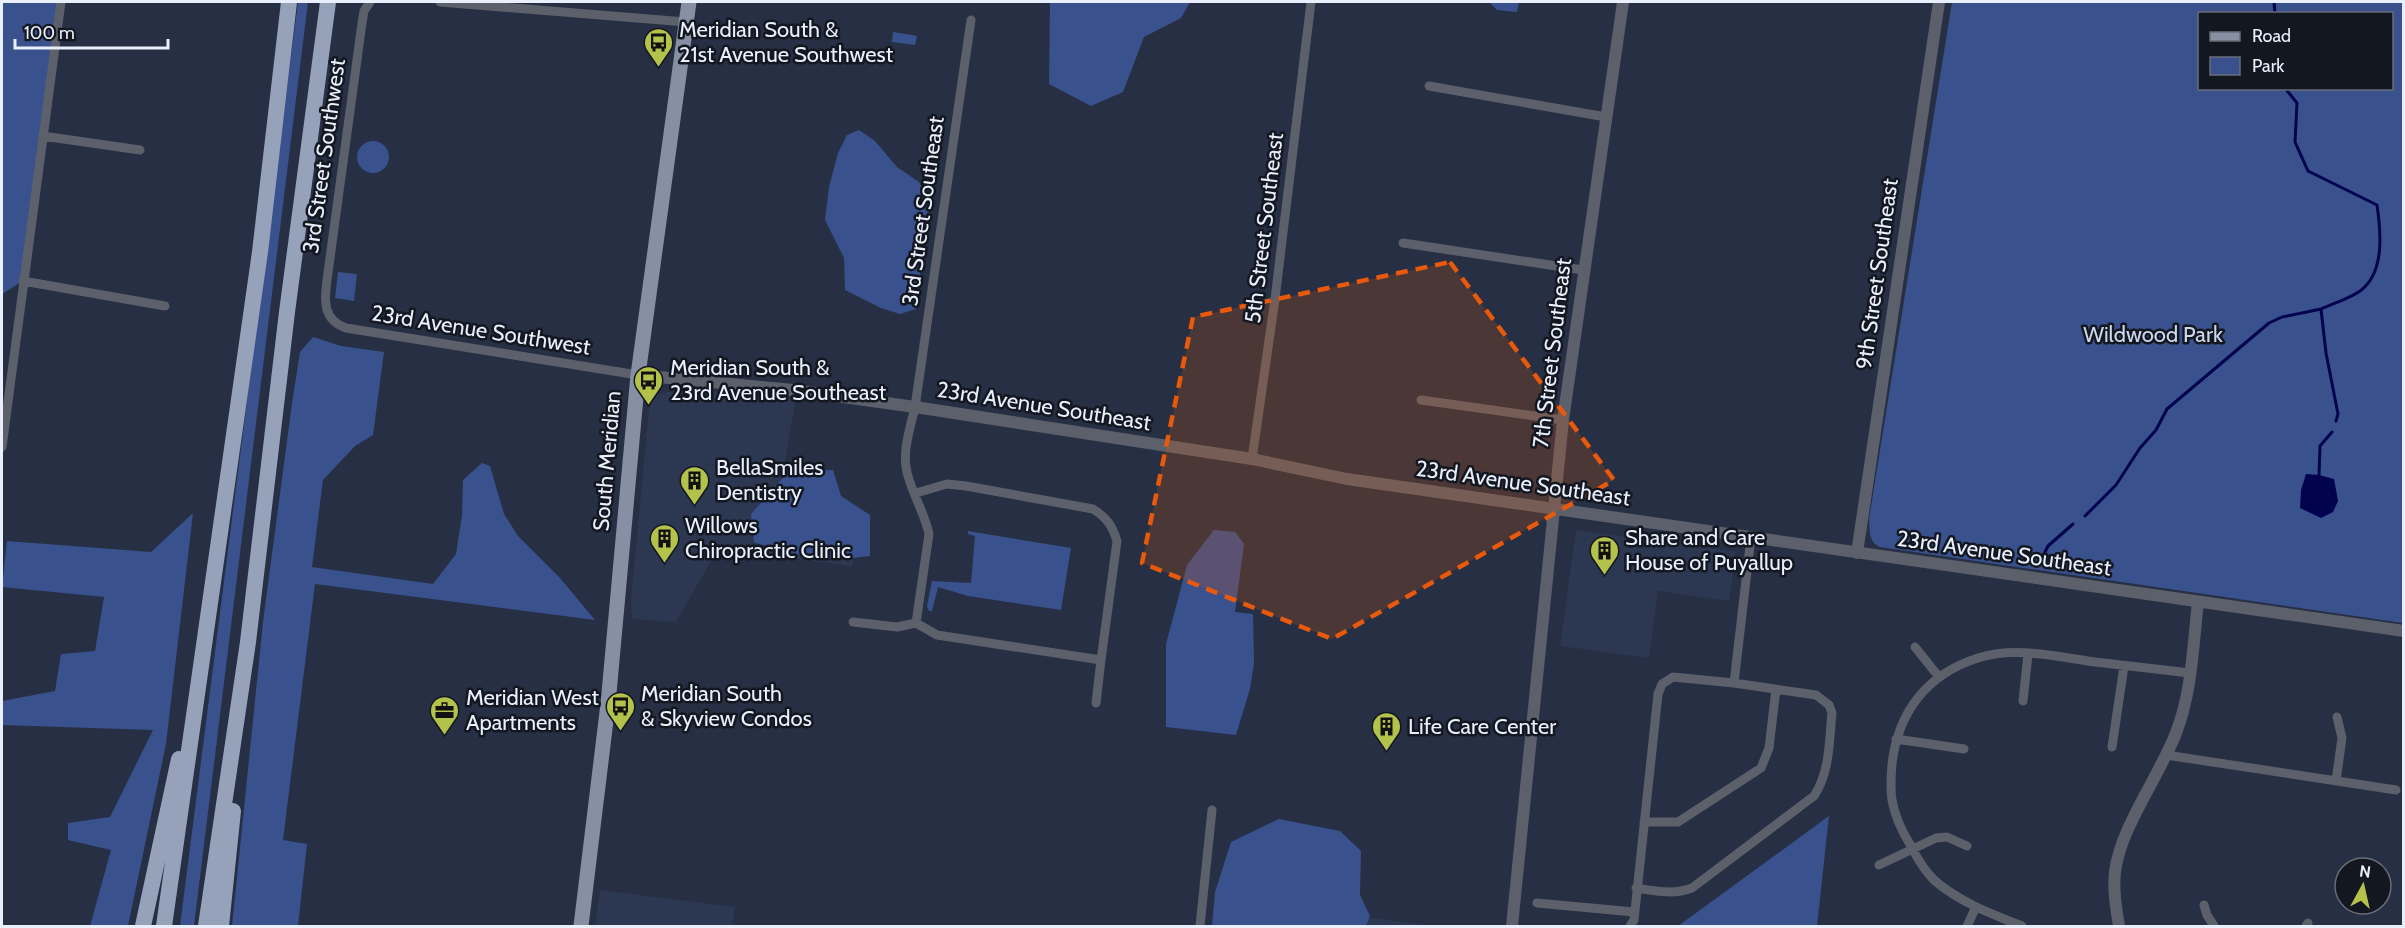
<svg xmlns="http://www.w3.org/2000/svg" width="2405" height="928" viewBox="0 0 2405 928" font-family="Cabin,sans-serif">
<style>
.built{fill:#2c3751}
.green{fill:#39518d;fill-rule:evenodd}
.water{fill:#02034e}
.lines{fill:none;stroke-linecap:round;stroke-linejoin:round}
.stream{stroke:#02034e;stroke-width:3}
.minor{stroke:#5b606a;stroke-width:9}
.tertiary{stroke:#5b606a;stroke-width:12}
.primary{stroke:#868fa3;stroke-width:15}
.motorway{stroke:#96a1ba;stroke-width:16}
.marked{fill:#e8590c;fill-opacity:0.2;stroke:#e8590c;stroke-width:4.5;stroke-dasharray:12 8;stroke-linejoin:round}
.labels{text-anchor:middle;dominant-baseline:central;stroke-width:5;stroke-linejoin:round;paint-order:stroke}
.poi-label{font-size:22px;fill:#e9effc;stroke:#131720;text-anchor:start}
.street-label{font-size:22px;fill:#e9effc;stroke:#131720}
.park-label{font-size:22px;fill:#cdd7ed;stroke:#131720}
</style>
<rect width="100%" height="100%" fill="#262f43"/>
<!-- built -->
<path class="built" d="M675,390L758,394L796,399L779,494L860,511L852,566L718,549L676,622L632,619L631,599L649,410L651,402L657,395Z
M1576,530L1736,552L1729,601L1658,591L1649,658L1560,646Z
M600,890L735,907L732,926H595Z
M1364,917L1434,926H1363Z"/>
<!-- green -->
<path class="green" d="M2,2H61L23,281L2,294Z
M298,2H308L194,926H180Z
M1050,2H1190L1181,18L1144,37L1123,92L1091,106L1049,84Z
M1489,2H1519L1517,12L1497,10Z
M1952,2H2403V623L1880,547C1868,542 1870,530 1869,519ZM2200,14H2392V88H2200Z
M893,32L917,36L915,45L892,42Z
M859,130L875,141L897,167L919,182L929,201L916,309L900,314L881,308L845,290L844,258L825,220L829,187L838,153L847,135Z
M357 157a16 16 0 1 1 32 0a16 16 0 1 1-32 0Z
M338,272L357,274L354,301L335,298Z
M313,337L341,346L384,352L373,435L355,446L323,480L312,567L433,584L456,554L462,515L463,480L482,463L490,466L504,514L518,536L560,578L595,620L315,584L283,840L307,844L298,926H232L263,622L292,403L300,352Z
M833,470L841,496L870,515V556C826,562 796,556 754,542L751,514L789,471Z
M193,513L166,744L128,926H90L111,850L68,840V823L110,817L153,730L2,725V701L55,691L61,654L95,651L104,597L2,587L7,541L151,552Z
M1214,530L1235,532L1244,544L1235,612L1253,614L1254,663L1250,689L1236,735L1166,727V644L1187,565Z
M968,531L1071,548L1061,610L968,596L938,587L932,611H929L927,606L932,581L971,583L975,536L968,534Z
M1829,816L1817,926H1678Z
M1279,819L1340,831L1361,851L1360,895L1370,916L1366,926H1212L1215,892L1231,842Z"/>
<!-- water -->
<path class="water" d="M2306,474L2319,475L2334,479L2338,501L2333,512L2321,518L2300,508L2301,490Z"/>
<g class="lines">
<!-- stream -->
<path class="stream" d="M2274,2L2275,14
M2285,88L2297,103L2295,142L2308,171L2377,205C2381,232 2385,273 2360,291C2349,299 2334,303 2321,309L2326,353L2338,414L2336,421
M2319,475L2320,446L2332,432
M2085,516L2116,485L2140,448L2156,430L2167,409L2269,323L2282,317L2321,309
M2042,558L2048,546L2073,524"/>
<!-- minor -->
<path class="minor" d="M370,2L364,11L362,23L327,280C324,301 323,320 346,328L638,375
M440,2L686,22
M1429,86L1606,117
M43,136L140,150
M1403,243L1583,270
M23,281L165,306
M1421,400L1563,420
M2,447L61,2
M1252,459L1275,299L1311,2
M853,622L897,627L916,623L937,635L1101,660L1117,541C1112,525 1107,518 1093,509L966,486L947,484L916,493
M916,623L929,534C924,510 909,489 906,467C903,449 911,425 915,407L971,20
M1915,647L1939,677
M2023,701L2028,654
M1096,703L1101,660
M1896,739L1964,749
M2112,747L2124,666
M2166,755L2396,790
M2336,781L2342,738L2337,717
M1644,822H1678L1761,768L1769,748L1776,689
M1879,865L1936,838L1947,837L1967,846
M1636,888C1655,891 1673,895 1692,888L1814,796C1830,772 1829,742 1832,713L1829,705L1816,695L1734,683
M1537,903L1634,912
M2204,905L2207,915L2214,926
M1200,926L1212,810
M1630,926L1634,920L1658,694L1662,684L1673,677L1734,683L1751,537
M1967,926L1976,907
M2022,926C1992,914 1959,902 1934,880C1924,870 1917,858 1911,846C1902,832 1895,817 1892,800C1890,788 1891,776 1892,764C1898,712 1927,674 1978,658C2015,646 2058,657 2095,662C2127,666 2158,669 2190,673
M2306,926L2308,923"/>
<!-- tertiary -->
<path class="tertiary" d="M638,375L793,390L915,407L1252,459L1347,479L2404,631
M1857,553L1939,2
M1512,926L1563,420L1623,2
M2119,926C2116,908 2113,890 2115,872C2120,828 2160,775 2176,733C2192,692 2193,645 2198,602"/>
<!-- primary -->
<path class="primary" d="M581,926L608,704L638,375L689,2"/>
<!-- motorway -->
<path class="motorway" d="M143,926L179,759
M164,926L260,252L289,2
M206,926L248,642L287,312L328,2
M221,926L233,811"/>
</g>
<!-- marked area -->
<path class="marked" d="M1450,262L1614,480L1332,639L1142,563L1193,317Z"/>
<!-- icons -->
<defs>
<symbol id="bus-pin" viewBox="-11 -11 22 30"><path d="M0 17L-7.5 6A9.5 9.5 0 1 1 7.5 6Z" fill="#b3c24b" stroke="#131720"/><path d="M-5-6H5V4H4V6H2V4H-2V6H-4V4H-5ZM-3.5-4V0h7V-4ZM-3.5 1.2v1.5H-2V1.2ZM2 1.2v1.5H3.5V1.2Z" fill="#111"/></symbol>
<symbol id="building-pin" viewBox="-11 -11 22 30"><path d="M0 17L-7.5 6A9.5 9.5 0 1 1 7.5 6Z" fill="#b3c24b" stroke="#131720"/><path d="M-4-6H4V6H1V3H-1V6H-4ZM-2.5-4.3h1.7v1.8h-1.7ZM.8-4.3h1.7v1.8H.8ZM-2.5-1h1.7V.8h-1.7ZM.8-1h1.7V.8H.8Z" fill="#111"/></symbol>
<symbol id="office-pin" viewBox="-11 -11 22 30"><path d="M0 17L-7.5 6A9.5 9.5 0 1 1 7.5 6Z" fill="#b3c24b" stroke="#131720"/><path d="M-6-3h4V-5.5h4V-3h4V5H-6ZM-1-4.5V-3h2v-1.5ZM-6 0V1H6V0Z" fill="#111"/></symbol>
</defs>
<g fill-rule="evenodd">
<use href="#bus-pin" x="642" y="26" width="33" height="45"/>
<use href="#bus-pin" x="632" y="364" width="33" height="45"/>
<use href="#building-pin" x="678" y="464" width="33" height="45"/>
<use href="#building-pin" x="648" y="522" width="33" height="45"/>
<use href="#building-pin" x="1588" y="534" width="33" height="45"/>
<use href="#bus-pin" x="604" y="690" width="33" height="45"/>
<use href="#office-pin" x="428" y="694" width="33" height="45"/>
<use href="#building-pin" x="1370" y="710" width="33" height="45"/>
</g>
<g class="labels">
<!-- poi labels -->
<g class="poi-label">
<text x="679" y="29">Meridian South &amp;<tspan x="679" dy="25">21st Avenue Southwest</tspan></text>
<text x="670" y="367">Meridian South &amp;<tspan x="670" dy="25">23rd Avenue Southeast</tspan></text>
<text x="716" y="467">BellaSmiles<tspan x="716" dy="25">Dentistry</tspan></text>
<text x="685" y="525">Willows<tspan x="685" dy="25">Chiropractic Clinic</tspan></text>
<text x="1625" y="537">Share and Care<tspan x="1625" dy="25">House of Puyallup</tspan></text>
<text x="641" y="693">Meridian South<tspan x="641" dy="25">&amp; Skyview Condos</tspan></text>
<text x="466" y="697">Meridian West<tspan x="466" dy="25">Apartments</tspan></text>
<text x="1408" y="726">Life Care Center</text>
</g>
<!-- street labels -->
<g class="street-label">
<text transform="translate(324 156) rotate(-82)">3rd Street Southwest</text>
<text transform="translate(923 211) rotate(-82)">3rd Street Southeast</text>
<text transform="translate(1264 228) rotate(-83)">5th Street Southeast</text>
<text transform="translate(1877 274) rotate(-82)">9th Street Southeast</text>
<text transform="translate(481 330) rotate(9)">23rd Avenue Southwest</text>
<text transform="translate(1552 353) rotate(-83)">7th Street Southeast</text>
<text transform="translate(1044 406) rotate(9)">23rd Avenue Southeast</text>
<text transform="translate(607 461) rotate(-85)">South Meridian</text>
<text transform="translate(1523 483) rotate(8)">23rd Avenue Southeast</text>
<text transform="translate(2004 553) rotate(8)">23rd Avenue Southeast</text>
</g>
<!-- park labels -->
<g class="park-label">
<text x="2153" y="334">Wildwood Park</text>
</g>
</g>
<!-- border -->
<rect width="2405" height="928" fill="none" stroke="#e9effc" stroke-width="6"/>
<!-- legend -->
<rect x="2198" y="12" width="195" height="78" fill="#131720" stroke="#696d78" stroke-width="1.5"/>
<rect x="2210" y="32" width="30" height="9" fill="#868fa3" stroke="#696d78" stroke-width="1.5"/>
<text x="2252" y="42" font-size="18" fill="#e9effc">Road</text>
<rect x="2210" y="57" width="30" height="18" fill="#39518d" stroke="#696d78" stroke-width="1.5"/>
<text x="2252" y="72" font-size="18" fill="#e9effc">Park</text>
<!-- north arrow -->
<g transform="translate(2363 886) rotate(8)"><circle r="28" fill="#131720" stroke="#696d78" stroke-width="1.5"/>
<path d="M0-4.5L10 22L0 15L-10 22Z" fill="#b3c24b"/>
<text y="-9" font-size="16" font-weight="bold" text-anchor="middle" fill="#e9effc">N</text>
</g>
<!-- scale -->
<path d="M15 39v9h153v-9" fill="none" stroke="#e9effc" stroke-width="3"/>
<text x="24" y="39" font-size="18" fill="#e9effc" stroke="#131720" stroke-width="4.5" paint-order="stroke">100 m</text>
</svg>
